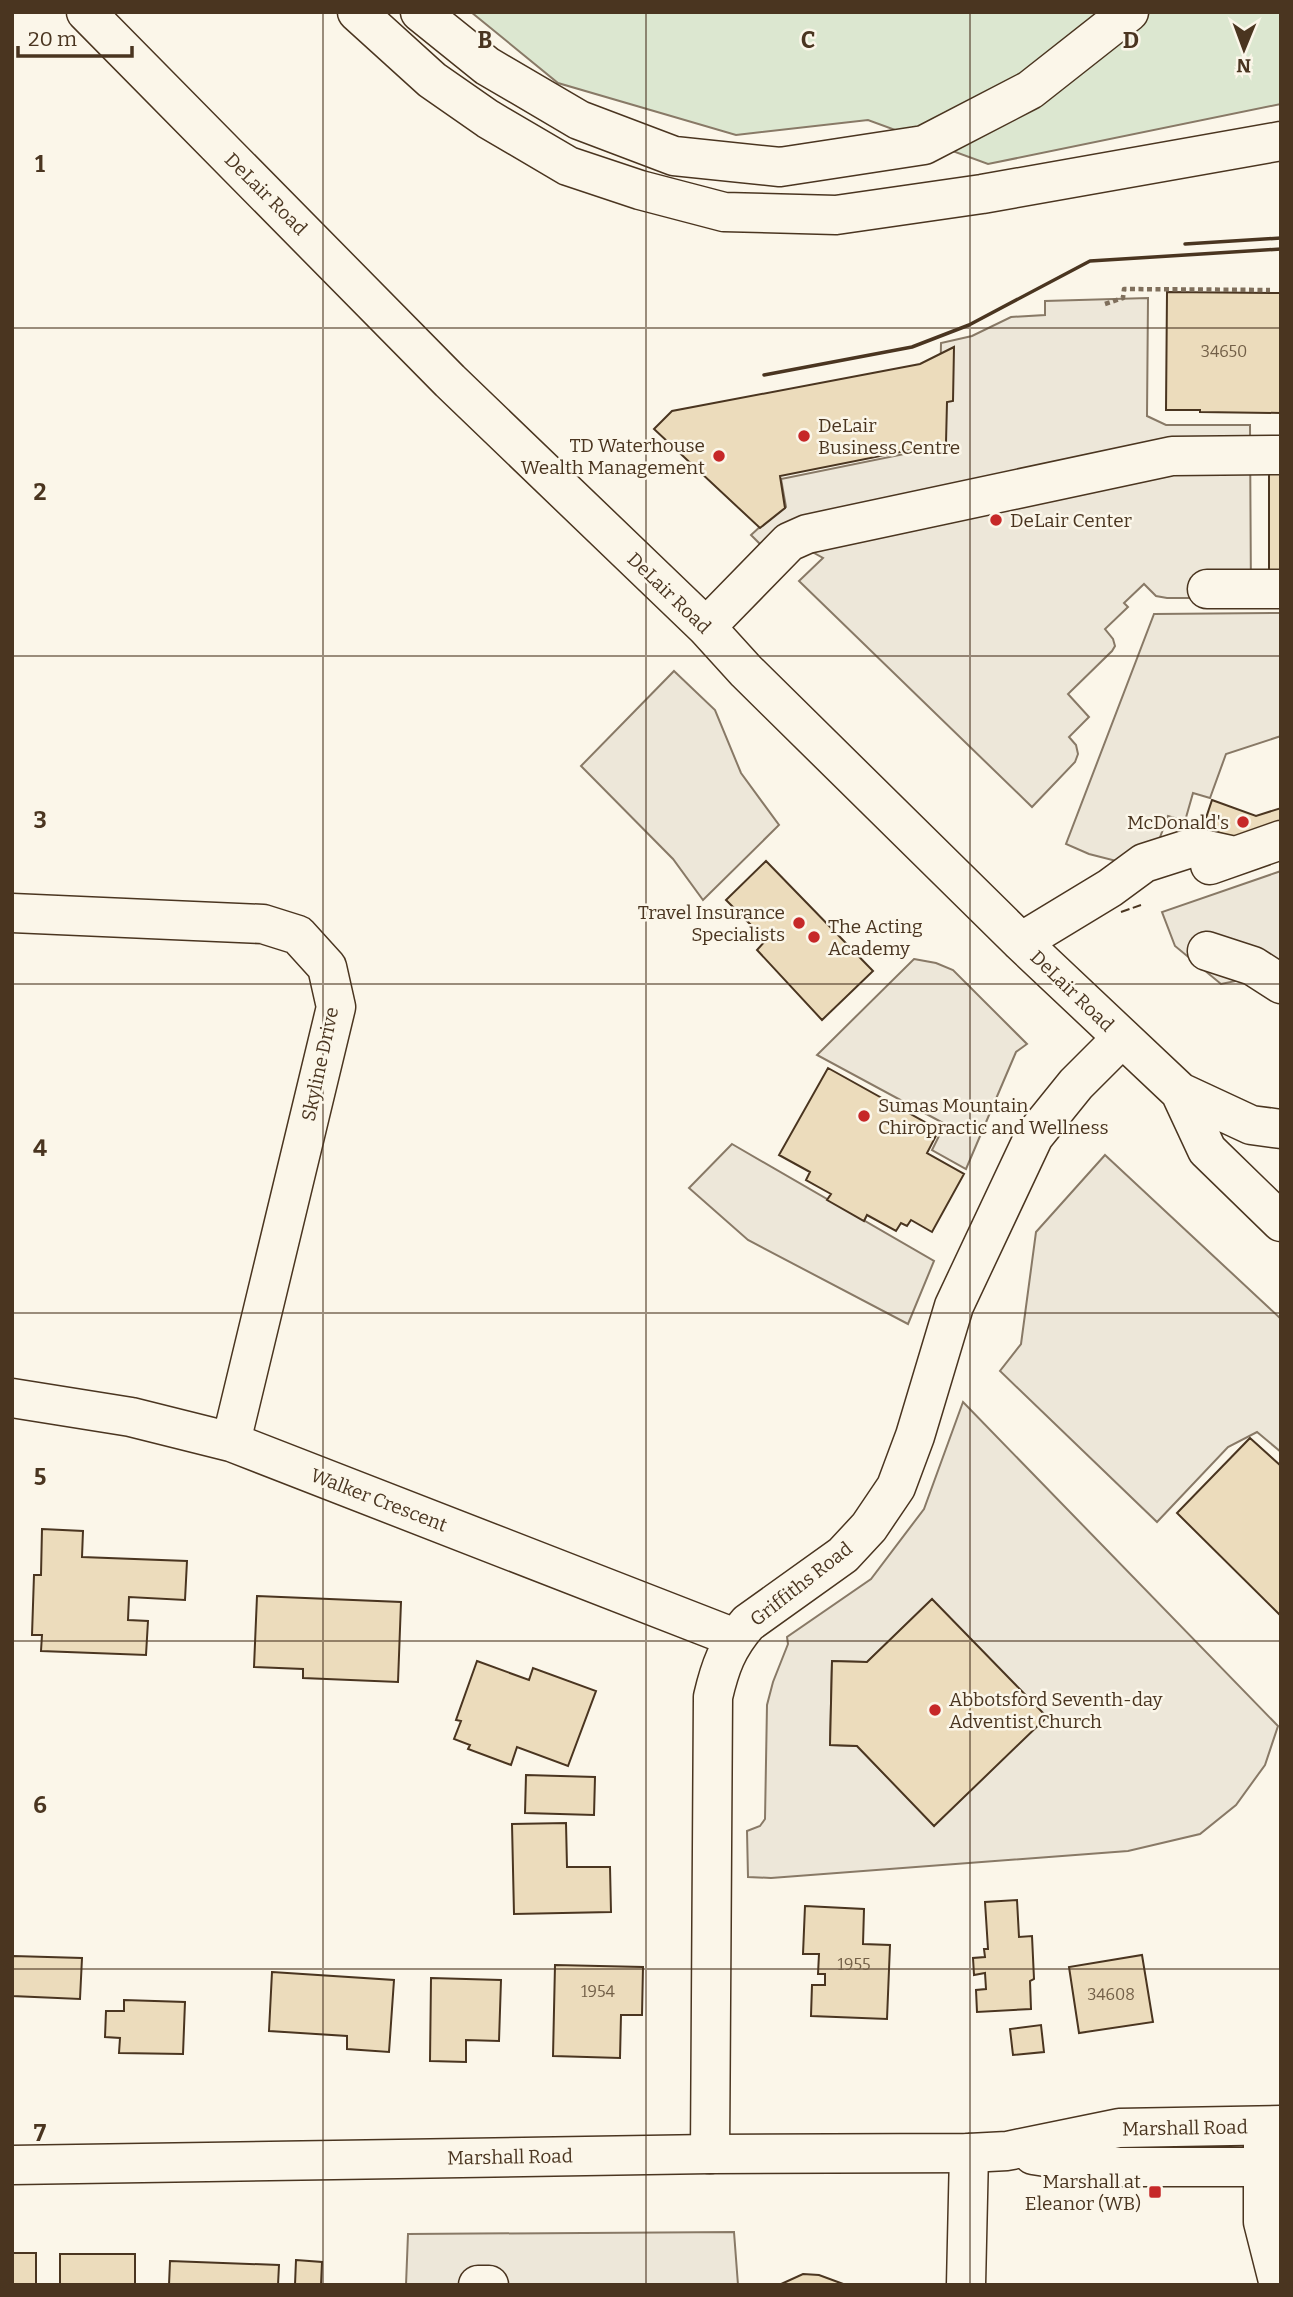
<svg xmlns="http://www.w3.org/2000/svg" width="1293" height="2297" viewBox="0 0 1293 2297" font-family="Bitter,serif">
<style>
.green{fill:#dce7d0;stroke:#887966;stroke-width:2}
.parking{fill:#ede7d9;stroke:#887966;stroke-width:2;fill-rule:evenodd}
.building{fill:#ecdcbc;stroke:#4a3520;stroke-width:2}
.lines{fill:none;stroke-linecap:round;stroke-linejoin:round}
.minor-casing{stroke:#4a3520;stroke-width:41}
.major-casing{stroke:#4a3520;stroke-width:41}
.highway-casing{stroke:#4a3520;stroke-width:41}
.path{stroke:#7f6f5c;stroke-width:4.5;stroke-dasharray:5 3.5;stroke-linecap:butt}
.minor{stroke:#fbf6e9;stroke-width:38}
.major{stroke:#fbf6e9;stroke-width:38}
.highway{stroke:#fbf6e9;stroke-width:38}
.fence{stroke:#4a3520;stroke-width:2;stroke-dasharray:9 3.5;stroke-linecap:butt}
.wall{stroke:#4a3520;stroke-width:3.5}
.grid{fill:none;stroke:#4a3520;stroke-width:2;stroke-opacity:0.55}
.poi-dot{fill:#c62828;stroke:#fbf6e9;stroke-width:2.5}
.labels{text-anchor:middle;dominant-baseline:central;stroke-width:5;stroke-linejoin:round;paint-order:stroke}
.number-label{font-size:16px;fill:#725f47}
.street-label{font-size:19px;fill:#4a3520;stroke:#fbf6e9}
.poi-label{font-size:19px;fill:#4a3520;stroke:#fbf6e9;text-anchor:start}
.grid-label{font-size:23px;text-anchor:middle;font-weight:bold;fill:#4a3520;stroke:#fbf6e9;stroke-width:5;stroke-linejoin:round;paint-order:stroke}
</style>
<rect width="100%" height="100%" fill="#fbf6e9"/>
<!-- green -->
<path class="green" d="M471,12H1281V104L988,164L868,120L736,135L558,83Z"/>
<!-- parking -->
<path class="parking" d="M1148,298L1147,416L1166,425H1250L1251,598H1167L1156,596L1144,584L1124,603L1128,607L1105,629L1113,639L1115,646L1112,651L1068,694L1089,717L1069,737L1076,745L1078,754L1075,762L1032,807L799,581L823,558L814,553H804L785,569L751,535L775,513L786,507L781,479L939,447L941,343L972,336L1011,317L1045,315V301Z
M1281,613V736L1226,754L1210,798L1193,793L1185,821L1168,816L1156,848L1124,863L1089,854L1066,844L1154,614Z
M674,671L715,710L741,773L779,825L703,900L673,859L581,766Z
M1281,871V972L1221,984L1175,946L1162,912Z
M914,959L936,963L953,970L1027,1044L1016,1052L966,1169L932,1150L945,1124L817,1055Z
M732,1144L934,1261L908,1324L748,1240L689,1188Z
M1105,1155L1281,1319V1452L1257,1432L1228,1447L1157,1522L1000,1371L1021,1344L1036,1232Z
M963,1402L1278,1726L1265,1765L1236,1805L1200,1834L1128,1851L771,1878L748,1877L747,1831L760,1826L765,1819L767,1705L773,1682L788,1644L787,1637L871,1579L924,1509ZM932,1600L934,1825L857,1746L830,1745L832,1661L867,1662Z
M734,2232L738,2285H406L408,2234Z"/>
<!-- building -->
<path class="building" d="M1167,292L1281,293V413L1200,412V410H1166Z
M954,347L953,401L947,402L946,443L780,476L785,508L760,528L654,429L672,411L920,364Z
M1269,468H1281V576H1269Z
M1212,800L1256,816L1281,808V828L1242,841L1203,827Z
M766,861L873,971L822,1020L757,950L766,940L726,900Z
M828,1068L939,1130L927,1153L964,1174L932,1232L911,1220L907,1226L901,1223L896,1231L867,1215L864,1221L827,1200L831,1194L806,1180L810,1172L779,1155Z
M1250,1438L1281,1466V1616L1177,1513Z
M42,1529L83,1531L82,1557L187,1561L185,1600L129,1597L128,1620L148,1621L146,1655L41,1651L42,1635H32L34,1575H41Z
M257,1596L401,1602L398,1682L303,1678V1669L254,1667Z
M932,1599L1047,1717L934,1826L857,1746L830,1745L832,1661L867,1662Z
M477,1661L529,1680L533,1668L596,1691L568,1766L517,1747L511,1765L468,1749L470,1745L454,1739L461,1721L456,1720Z
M526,1775L595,1777L594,1815L525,1813Z
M566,1823L567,1867H610L611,1912L514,1914L512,1824Z
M1017,1900L1019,1937L1032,1936L1034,1979L1030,1981L1031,2009L977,2012L976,1990L986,1989L985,1973L974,1975L973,1958L985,1957L984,1949H988L985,1902Z
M805,1906L864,1909L863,1944L890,1945L887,2019L811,2016L812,1985H825V1974H818L819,1954H803Z
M1142,1955L1153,2022L1079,2033L1069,1967Z
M13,1956L82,1958L80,1999L12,1996Z
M555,1965L643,1967L642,2015H621L620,2058L553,2056Z
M272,1972L394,1980L389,2052L347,2049V2036L269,2031Z
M431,1978L501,1980L499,2041L466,2040V2062L430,2061Z
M124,2000L185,2002L183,2054L119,2053L120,2038L105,2037L106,2011H124Z
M1041,2025L1044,2052L1013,2055L1010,2029Z
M12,2253H36V2285H12Z
M60,2254H135V2285H60Z
M296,2260L322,2262L321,2285H295Z
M170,2261L279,2265L278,2285H169Z
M803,2274L819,2275L846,2285H779Z"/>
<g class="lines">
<defs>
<path id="minor" d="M86,12L450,381L706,627L746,671L1021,942L1180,1092L1251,1125L1281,1129
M1207,589H1281
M706,627L789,542L807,534L1172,456L1281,455
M1210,865L1281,840
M12,913L263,924L298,935L327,967L336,1007L231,1442
M1021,942L1110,888L1144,863L1194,847L1235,856
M1207,951L1253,966L1281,984
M1180,1092L1207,1150L1281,1222
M12,1398L131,1417L231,1442L735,1638
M1263,2126V2222L1279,2285
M710,2154L713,1697C720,1667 727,1647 748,1623L843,1555L869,1527L896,1487L915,1436L954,1306L1034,1136L1076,1084L1122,1038
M478,2285H489
M966,2285L969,2153"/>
<path id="major" d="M1033,2155L1111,2167H1281
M12,2165L710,2154L969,2153L1007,2151L1119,2128L1281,2125"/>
<path id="highway" d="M357,12L432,80L488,119L568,166L640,190L724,212L836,215L982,194L1281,141
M420,12L487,66L579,120L674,156L780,167L924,145L1030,90L1129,12"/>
</defs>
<!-- minor casing -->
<use href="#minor" class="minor-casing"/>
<!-- major casing -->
<use href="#major" class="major-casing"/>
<!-- highway casing -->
<use href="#highway" class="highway-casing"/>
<!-- path -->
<path class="path" d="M1105,304L1123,298L1124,289L1270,290"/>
<!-- minor -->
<use href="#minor" class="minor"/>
<!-- major -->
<use href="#major" class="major"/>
<!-- highway -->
<use href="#highway" class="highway"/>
<!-- fence -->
<path class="fence" d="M1121,912L1141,905"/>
<!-- wall -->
<path class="wall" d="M1185,244L1281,238
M764,375L912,347L969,325L1090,261L1281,249"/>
</g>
<!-- grid -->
<path class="grid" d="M323,12V2285M646,12V2285M970,12V2285M12,328H1281M12,656H1281M12,984H1281M12,1313H1281M12,1641H1281M12,1969H1281"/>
<!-- markers -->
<g class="poi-dot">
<circle cx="804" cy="436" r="7"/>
<circle cx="719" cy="456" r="7"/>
<circle cx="996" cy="520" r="7"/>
<circle cx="1243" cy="822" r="7"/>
<circle cx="799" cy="923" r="7"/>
<circle cx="814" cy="937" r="7"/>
<circle cx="864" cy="1116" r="7"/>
<circle cx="935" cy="1710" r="7"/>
<rect x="1148" y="2185" width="14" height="14" rx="3.5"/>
</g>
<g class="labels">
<!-- number labels -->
<g class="number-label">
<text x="1224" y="351">34650</text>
<text x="854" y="1964">1955</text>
<text x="598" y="1991">1954</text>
<text x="1111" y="1994">34608</text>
</g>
<!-- street labels -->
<g class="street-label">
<text transform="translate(266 194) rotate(45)">DeLair Road</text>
<text transform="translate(669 593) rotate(44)">DeLair Road</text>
<text transform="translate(1072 991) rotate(44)">DeLair Road</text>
<text transform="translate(320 1064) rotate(-78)">Skyline Drive</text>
<text transform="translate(379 1500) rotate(21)">Walker Crescent</text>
<text transform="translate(801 1584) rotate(-38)">Griffiths Road</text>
<text transform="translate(1185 2128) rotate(-1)">Marshall Road</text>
<text transform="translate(510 2157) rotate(-1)">Marshall Road</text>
</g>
<!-- poi labels -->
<g class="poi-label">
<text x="818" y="425">DeLair<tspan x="818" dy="22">Business Centre</tspan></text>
<text x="705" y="445" text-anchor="end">TD Waterhouse<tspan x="705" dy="22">Wealth Management</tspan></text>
<text x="1010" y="520">DeLair Center</text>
<text x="1229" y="822" text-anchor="end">McDonald's</text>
<text x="785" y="912" text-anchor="end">Travel Insurance<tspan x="785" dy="22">Specialists</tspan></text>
<text x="828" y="926">The Acting<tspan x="828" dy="22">Academy</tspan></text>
<text x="878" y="1105">Sumas Mountain<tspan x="878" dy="22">Chiropractic and Wellness</tspan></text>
<text x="949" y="1699">Abbotsford Seventh-day<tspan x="949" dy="22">Adventist Church</tspan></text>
<text x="1141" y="2181" text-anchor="end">Marshall at<tspan x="1141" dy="22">Eleanor (WB)</tspan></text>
</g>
</g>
<g class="grid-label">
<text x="485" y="48">B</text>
<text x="808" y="48">C</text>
<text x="1131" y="48">D</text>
<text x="40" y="172">1</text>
<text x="40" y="500">2</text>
<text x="40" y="828">3</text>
<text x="40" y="1156">4</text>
<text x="40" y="1485">5</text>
<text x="40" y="1813">6</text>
<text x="40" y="2141">7</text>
</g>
<!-- border -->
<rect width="1293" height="2297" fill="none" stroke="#4a3520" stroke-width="28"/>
<!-- north arrow -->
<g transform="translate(1244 49) rotate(181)" stroke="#fbf6e9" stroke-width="5" paint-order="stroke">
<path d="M0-5L12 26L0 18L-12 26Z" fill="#4a3520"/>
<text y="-10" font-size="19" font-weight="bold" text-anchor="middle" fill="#4a3520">N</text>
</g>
<!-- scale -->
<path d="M18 46v10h114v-10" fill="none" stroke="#4a3520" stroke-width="3.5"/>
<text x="28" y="46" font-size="21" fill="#4a3520" stroke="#fbf6e9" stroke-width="5" paint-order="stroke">20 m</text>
</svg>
